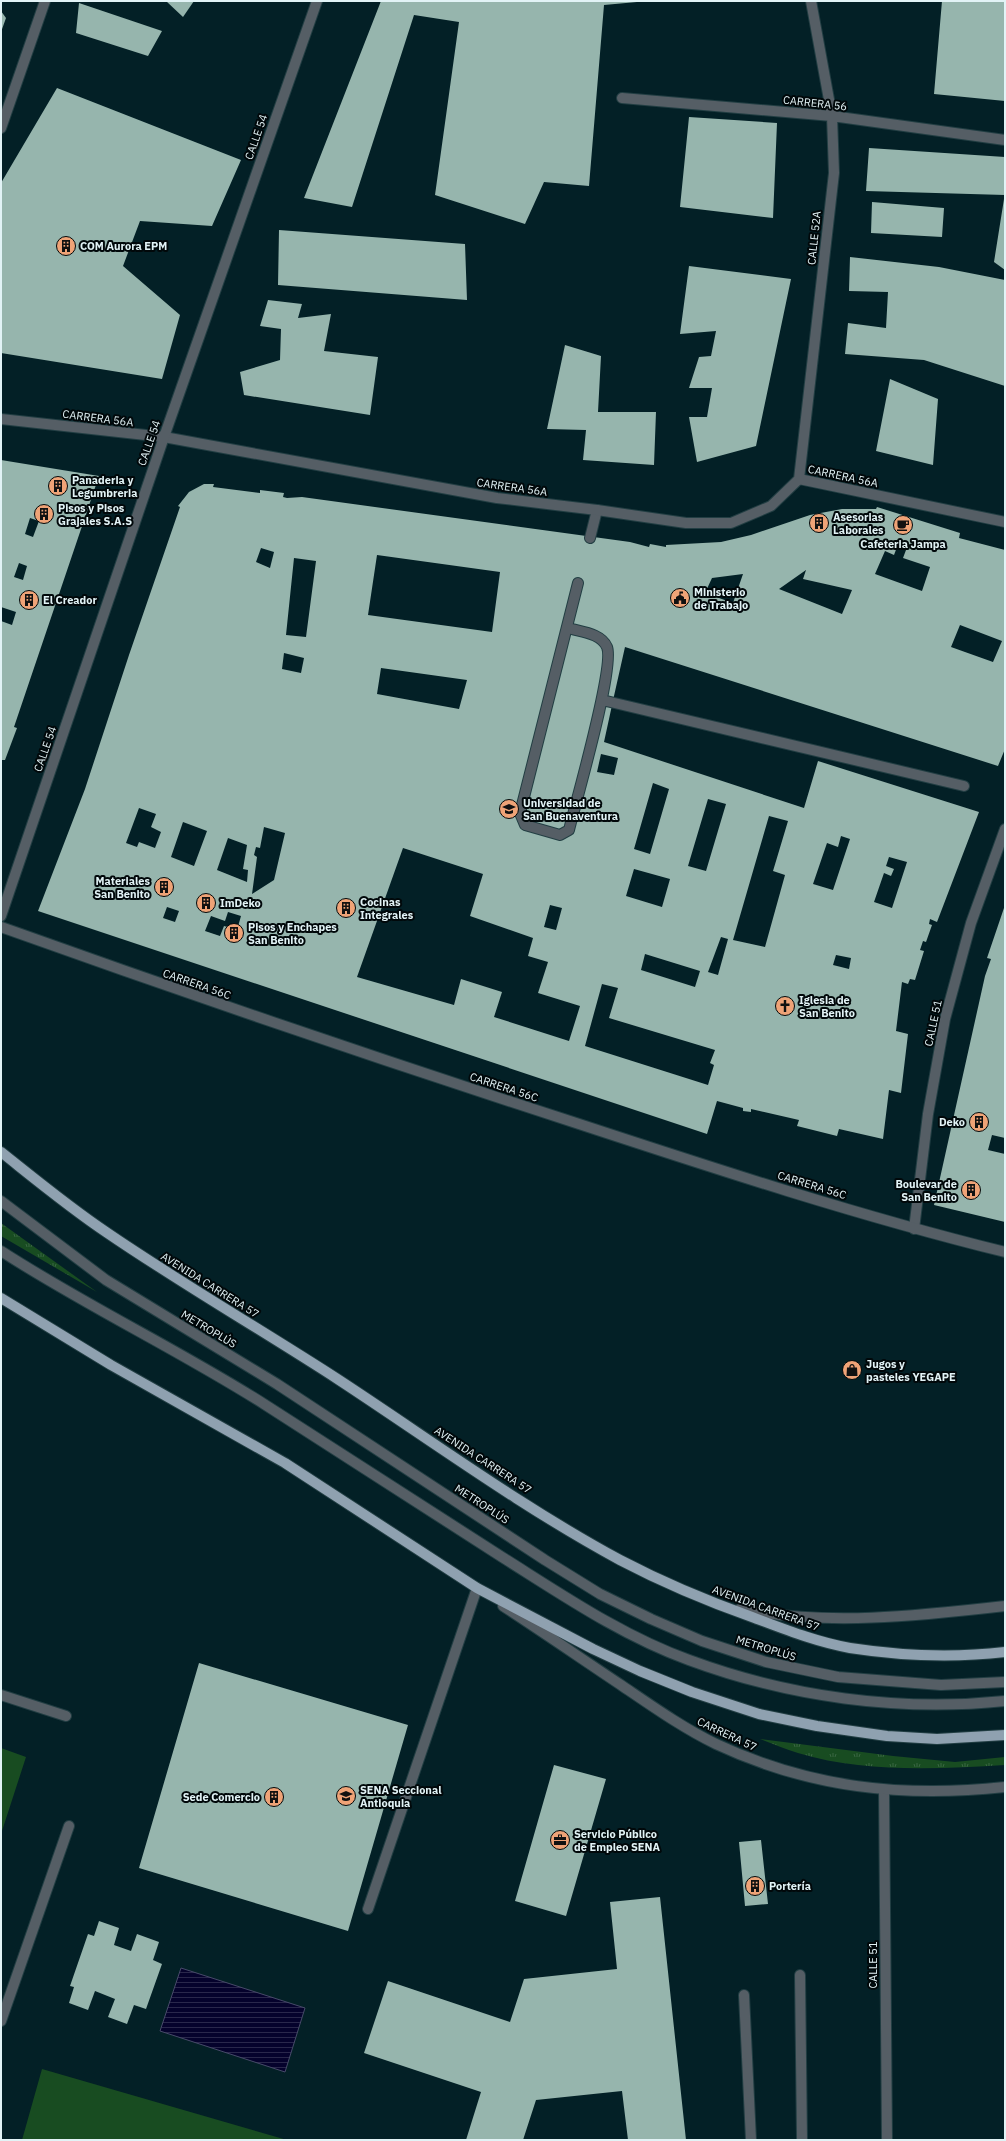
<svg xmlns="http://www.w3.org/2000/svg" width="1006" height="2141" viewBox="0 0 1006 2141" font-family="'IBM Plex Sans',sans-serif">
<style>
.grass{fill:url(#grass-tufts)}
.pitch{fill:#184c21}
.water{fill:url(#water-rules);stroke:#474a69}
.building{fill:#96b5ad;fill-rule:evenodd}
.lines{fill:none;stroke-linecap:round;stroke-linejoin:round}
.service-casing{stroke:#223e43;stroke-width:12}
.pedestrian-casing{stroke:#223e43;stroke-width:12}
.minor-casing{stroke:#223e43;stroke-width:12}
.tertiary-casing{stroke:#223e43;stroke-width:12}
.primary-casing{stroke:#223e43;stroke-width:12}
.service{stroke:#555e65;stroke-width:10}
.pedestrian{stroke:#555e65;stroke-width:10}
.minor{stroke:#555e65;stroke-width:10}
.tertiary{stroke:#555e65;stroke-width:10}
.primary{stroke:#8fa1b0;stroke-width:10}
.labels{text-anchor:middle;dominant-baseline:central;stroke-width:4;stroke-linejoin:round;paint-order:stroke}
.street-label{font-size:11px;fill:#e2f3f6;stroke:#01080a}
.poi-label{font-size:11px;font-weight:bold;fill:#e2f3f6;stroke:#01080a;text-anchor:start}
</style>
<defs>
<pattern id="grass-tufts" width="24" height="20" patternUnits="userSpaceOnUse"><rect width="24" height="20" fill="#184c21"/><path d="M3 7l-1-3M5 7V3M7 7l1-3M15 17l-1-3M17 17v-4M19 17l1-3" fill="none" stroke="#396642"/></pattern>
<pattern id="water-rules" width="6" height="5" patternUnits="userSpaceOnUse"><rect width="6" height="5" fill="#05022c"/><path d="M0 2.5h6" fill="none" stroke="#29274b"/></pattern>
</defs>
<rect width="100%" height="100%" fill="#032026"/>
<!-- grass -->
<path class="grass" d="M1,1223L97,1292L1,1236Z
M760,1739L893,1756L955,1762L1005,1757V1765C937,1769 864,1773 798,1753C785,1749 773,1744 760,1739Z"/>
<!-- pitch -->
<path class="pitch" d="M1,1748L26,1757L1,1834Z
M42,2069L287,2140H22Z"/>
<!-- water -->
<path class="water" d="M181,1968L305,2008L285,2072L160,2031Z"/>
<!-- building -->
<path class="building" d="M166,1H194L183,17Z
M381,1H648L604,5L589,186L544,182L525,224L435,195L459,22L414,15L352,207L304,198Z
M942,1H1005V101L934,94Z
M79,3L162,31L148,56L76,33Z
M1,11L6,18L1,32Z
M57,88L241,160L212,226L140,221L123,266L180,315L162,379L1,353V183Z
M689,117L777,123L773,218L680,207Z
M869,148L1005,157V195L866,191Z
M1004,199H1005V270L994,262Z
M872,202L944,208L942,237L871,233Z
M279,230L465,244L467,300L278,285Z
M850,257L939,267L1005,280V386L924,360L845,354L848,323L886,328L888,292L849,291Z
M689,266L791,279L756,446L697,462L689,417H707L712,388H689L699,357L711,356L716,331L680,334Z
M268,300L302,304L298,318L331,314L324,351L378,357L370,415L244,395L240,372L280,360L281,329L260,326Z
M565,345L601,356L598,412H656L654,465L583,460L586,430L547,429Z
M890,379L938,399L933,465L876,451Z
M1,460L99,476L14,727L17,728L5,760H2L1,763V621L12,625L16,612L1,607ZM30,518L39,521L33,537L25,534ZM19,563L27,566L23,580L14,577Z
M204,484H214L213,487L260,493V490L284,493L283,497L287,498L302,497L630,542L649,547L650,544L666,547V545L721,542L751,535L810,515L842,509H876L877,507L960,533L959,538L1005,550V749L998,766L625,647L614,696L604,742L804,808L818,761L979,812L937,922L930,919L929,924L932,925L926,942L923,941L920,950L924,951L915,980L910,979L908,984L902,982L896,1031L908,1034L901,1093L889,1090L883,1139L839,1129L837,1136L797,1126L799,1120L751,1109V1112L743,1111V1108L717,1101L707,1134L38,911L85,789L129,655L180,507L178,506L189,492ZM897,547L906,550L903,558L930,567L922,591L875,574L885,551L894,555ZM261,548L274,552L270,568L256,562ZM377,555L500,572L492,632L368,615ZM294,558L316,561L306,637L286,635ZM806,570L803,579L852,590L842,614L779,589ZM743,574L733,603L705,593L712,578ZM960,625L1002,641L993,662L951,647ZM284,653L304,658L301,673L282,669ZM381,668L467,680L459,709L377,694ZM601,754L618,758L614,775L597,772ZM653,783L669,789L650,854L634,849ZM708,799L726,804L706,871L688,866ZM139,808L156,814L151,827L161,832L155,848L139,842L137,847L126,843ZM769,816L788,821L773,871L785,875L765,947L733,940ZM183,822L207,831L194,866L171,857ZM264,827L285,833L274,880L252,894L257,857L254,855L256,847L260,848ZM841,836L850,839L833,890L813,884L827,843L838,847ZM228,838L247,845L243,869L248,870L247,882L217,870ZM403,848L483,874L470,916L533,938L528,956L548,962L538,993L580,1006L569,1041L494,1017L502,992L461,979L454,1005L357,977ZM889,857L907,862L892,908L874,902L884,873L891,876L894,869L886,866ZM634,869L670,879L662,907L626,896ZM550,905L562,908L556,930L544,927ZM167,907L179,911L175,922L163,918ZM228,912L241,916L237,930L224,926L220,936L205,931L211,916L225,921ZM721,937L728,939L718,975L708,972ZM645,954L700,971L695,987L641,970ZM836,955L851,958L849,969L833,965ZM602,984L618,988L609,1018L715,1050L710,1063L714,1065L708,1085L585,1046Z
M1005,905V1138L992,1135L988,1150L1005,1154V1222L934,1205L985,976L991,959L987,958Z
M199,1663L408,1725L348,1931L139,1868Z
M554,1765L606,1779L566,1916L515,1901Z
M761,1840L768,1904L745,1906L739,1842Z
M660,1897L686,2140H628L622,2091L536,2100L523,2140H466L481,2092L364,2053L388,1981L510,2022L524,1979L617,1969L610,1902Z
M99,1921L119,1928L114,1945L131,1951L137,1934L159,1942L153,1960L162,1964L146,2009L134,2005L127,2024L108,2017L115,1999L95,1991L88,2010L69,2003L74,1987L70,1986L88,1934L94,1936Z"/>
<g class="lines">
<defs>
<path id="service" d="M590,538L597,510
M568,628C581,632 601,633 607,647C615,667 576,801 569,830L560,835L525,825L520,813L578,583
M602,700L964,786
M1,1201L106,1280L277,1384L545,1560L600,1594L651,1619L702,1641L766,1662L838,1677L941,1685L1005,1682
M1,1251C86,1306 179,1350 264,1404C344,1455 422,1506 502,1557C561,1594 622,1636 689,1660C789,1697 899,1712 1005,1701
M368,1909L477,1588
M800,1975L802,2140
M744,1995L751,2140
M1,2021L69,1826"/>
<path id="pedestrian" d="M914,1229L928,1114L945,1019L971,923L1005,829"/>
<path id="minor" d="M622,98L832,116L1005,140
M1,128L45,1
M1,419L164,437L497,498L597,510L686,523H731L771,506L799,479
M799,479L834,173L832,116L811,1
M799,479L1005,522
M1,1695L66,1716
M884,1790L887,2140"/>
<path id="tertiary" d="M1,916L164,437L317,1
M1,927C191,995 382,1060 573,1122C716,1169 859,1216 1005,1252
M503,1606C543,1632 582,1659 621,1685C652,1706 683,1728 716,1744C810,1788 903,1798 1005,1787
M740,1609C826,1626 918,1616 1005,1606"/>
<path id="primary" d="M1,1152C35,1179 70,1208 106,1232C182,1284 262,1330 339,1380C432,1441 522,1507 620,1560C662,1582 707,1601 752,1617C784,1629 816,1642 850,1648C902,1656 953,1658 1005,1652
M1,1298L111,1365L285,1463L477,1588L593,1649L640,1671L692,1692L759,1714L817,1726L887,1736L937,1739L1005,1735"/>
</defs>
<!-- service casing -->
<use href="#service" class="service-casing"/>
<!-- pedestrian casing -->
<use href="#pedestrian" class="pedestrian-casing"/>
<!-- minor casing -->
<use href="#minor" class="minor-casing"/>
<!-- tertiary casing -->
<use href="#tertiary" class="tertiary-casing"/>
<!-- primary casing -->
<use href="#primary" class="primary-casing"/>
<!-- service -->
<use href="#service" class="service"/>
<!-- pedestrian -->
<use href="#pedestrian" class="pedestrian"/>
<!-- minor -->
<use href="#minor" class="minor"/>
<!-- tertiary -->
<use href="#tertiary" class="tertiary"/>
<!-- primary -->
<use href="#primary" class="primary"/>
</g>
<!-- icons -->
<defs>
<symbol id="building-disc" viewBox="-11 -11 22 22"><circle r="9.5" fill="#efa377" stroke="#01080a"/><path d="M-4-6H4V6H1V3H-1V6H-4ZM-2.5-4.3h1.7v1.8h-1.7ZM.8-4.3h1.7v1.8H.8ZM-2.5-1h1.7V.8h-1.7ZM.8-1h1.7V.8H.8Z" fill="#111"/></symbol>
<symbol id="cafe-disc" viewBox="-11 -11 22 22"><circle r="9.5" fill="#efa377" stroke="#01080a"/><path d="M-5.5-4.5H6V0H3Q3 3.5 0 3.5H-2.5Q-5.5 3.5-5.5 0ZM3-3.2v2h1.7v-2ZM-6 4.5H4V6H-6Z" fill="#111"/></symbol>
<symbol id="civic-disc" viewBox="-11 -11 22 22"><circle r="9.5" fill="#efa377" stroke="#01080a"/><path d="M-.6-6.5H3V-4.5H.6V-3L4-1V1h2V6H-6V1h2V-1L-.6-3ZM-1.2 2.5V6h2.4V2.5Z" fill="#111"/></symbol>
<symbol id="university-disc" viewBox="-11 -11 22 22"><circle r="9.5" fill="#efa377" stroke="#01080a"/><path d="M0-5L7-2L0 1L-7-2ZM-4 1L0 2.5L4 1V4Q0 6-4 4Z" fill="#111"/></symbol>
<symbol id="church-disc" viewBox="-11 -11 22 22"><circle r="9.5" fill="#efa377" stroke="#01080a"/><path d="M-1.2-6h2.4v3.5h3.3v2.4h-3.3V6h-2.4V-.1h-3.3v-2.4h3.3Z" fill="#111"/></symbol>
<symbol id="shop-disc" viewBox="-11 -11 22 22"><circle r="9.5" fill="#efa377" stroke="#01080a"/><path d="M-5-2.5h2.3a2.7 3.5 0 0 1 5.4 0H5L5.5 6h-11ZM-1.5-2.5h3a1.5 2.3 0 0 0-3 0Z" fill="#111"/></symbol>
<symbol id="office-disc" viewBox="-11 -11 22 22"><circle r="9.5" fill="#efa377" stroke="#01080a"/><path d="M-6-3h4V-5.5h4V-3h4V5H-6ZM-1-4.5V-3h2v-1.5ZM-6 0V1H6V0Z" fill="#111"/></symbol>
</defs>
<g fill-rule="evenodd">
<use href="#building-disc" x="55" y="235" width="22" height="22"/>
<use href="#building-disc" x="47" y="475" width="22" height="22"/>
<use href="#building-disc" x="33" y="503" width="22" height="22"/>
<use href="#building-disc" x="808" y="512" width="22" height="22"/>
<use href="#cafe-disc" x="892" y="514" width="22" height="22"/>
<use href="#civic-disc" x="669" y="587" width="22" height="22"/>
<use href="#building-disc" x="18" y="589" width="22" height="22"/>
<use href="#university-disc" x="498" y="798" width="22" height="22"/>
<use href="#building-disc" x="153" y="876" width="22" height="22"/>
<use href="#building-disc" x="195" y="892" width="22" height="22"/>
<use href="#building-disc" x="335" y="897" width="22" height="22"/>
<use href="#building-disc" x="223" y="922" width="22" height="22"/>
<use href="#church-disc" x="774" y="995" width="22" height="22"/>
<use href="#building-disc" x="968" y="1111" width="22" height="22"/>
<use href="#building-disc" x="960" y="1179" width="22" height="22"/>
<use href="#shop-disc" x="841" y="1359" width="22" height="22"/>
<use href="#university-disc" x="335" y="1785" width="22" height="22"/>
<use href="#building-disc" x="263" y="1786" width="22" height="22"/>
<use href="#office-disc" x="549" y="1829" width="22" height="22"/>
<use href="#building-disc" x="744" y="1875" width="22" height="22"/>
</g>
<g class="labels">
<!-- street labels -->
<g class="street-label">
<text transform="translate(815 103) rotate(6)">CARRERA 56</text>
<text transform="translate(256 137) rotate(-71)">CALLE 54</text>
<text transform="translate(814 238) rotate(-84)">CALLE 52A</text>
<text transform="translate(98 418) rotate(7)">CARRERA 56A</text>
<text transform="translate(149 443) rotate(-71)">CALLE 54</text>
<text transform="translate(843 476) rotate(12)">CARRERA 56A</text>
<text transform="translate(512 487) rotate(8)">CARRERA 56A</text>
<text transform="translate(45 749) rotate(-71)">CALLE 54</text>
<text transform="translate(197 984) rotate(19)">CARRERA 56C</text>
<text transform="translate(933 1023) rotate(-78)">CALLE 51</text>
<text transform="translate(504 1087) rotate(18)">CARRERA 56C</text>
<text transform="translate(812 1185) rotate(17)">CARRERA 56C</text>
<text transform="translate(210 1285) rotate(32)">AVENIDA CARRERA 57</text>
<text transform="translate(209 1329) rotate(31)">METROPLÚS</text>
<text transform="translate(483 1460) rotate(33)">AVENIDA CARRERA 57</text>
<text transform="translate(482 1504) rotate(33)">METROPLÚS</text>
<text transform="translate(766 1608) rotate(20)">AVENIDA CARRERA 57</text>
<text transform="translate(766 1648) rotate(17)">METROPLÚS</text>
<text transform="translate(727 1734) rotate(25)">CARRERA 57</text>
<text transform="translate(873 1965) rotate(-90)">CALLE 51</text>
</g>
<!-- poi labels -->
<g class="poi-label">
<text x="80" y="246">COM Aurora EPM</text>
<text x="72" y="480">Panaderia y<tspan x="72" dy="13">Legumbreria</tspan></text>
<text x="58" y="508">Pisos y Pisos<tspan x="58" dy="13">Grajales S.A.S</tspan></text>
<text x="833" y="517">Asesorias<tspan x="833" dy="13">Laborales</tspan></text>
<text x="903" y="544" text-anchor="middle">Cafeteria Jampa</text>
<text x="694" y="592">Ministerio<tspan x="694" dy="13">de Trabajo</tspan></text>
<text x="43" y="600">El Creador</text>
<text x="523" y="803">Universidad de<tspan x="523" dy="13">San Buenaventura</tspan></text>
<text x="150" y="881" text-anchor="end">Materiales<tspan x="150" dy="13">San Benito</tspan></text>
<text x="360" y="902">Cocinas<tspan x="360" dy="13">Integrales</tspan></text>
<text x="220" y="903">ImDeko</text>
<text x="248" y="927">Pisos y Enchapes<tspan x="248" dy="13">San Benito</tspan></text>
<text x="799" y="1000">Iglesia de<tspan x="799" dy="13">San Benito</tspan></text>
<text x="965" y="1122" text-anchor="end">Deko</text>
<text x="957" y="1184" text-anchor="end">Boulevar de<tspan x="957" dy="13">San Benito</tspan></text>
<text x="866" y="1364">Jugos y<tspan x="866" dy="13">pasteles YEGAPE</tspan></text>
<text x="360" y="1790">SENA Seccional<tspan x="360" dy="13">Antioquia</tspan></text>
<text x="260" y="1797" text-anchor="end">Sede Comercio</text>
<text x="574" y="1834">Servicio Público<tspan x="574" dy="13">de Empleo SENA</tspan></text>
<text x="769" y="1886">Portería</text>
</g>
</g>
<!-- border -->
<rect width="1006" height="2141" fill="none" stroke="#e2f3f6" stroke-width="4"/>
</svg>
